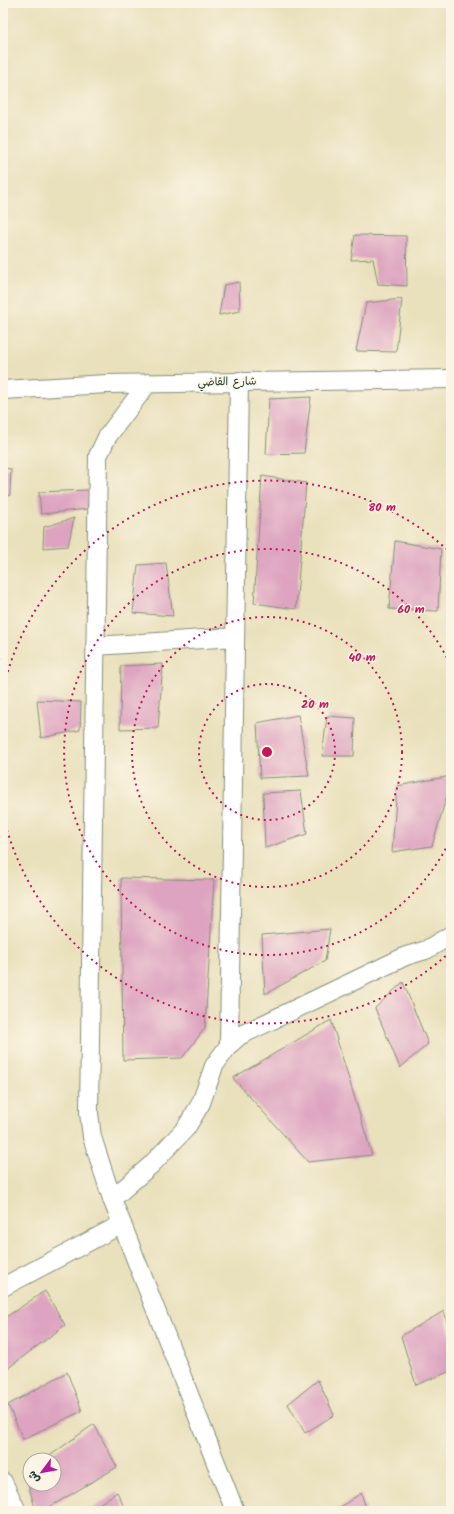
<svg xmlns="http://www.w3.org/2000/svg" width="454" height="1514" viewBox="0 0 454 1514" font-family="Kalam,'Playpen Sans Arabic',sans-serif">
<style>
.building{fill:#dda3c0}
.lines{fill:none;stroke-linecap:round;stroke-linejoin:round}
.minor-casing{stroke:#848e78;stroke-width:20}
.minor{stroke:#fff;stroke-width:18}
.ring{fill:none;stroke:#c2185b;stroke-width:2;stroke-dasharray:2 4}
.labels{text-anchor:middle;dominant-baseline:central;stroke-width:3;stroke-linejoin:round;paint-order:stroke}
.street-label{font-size:11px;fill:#1f3d34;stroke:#fcf5e5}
.centre{fill:#c2185b;stroke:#fcf5e5;stroke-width:2}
.ring-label{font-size:12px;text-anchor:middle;font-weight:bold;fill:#c2185b;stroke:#fcf5e5;stroke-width:3;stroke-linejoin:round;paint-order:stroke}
</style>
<rect width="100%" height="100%" fill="#fcf5e5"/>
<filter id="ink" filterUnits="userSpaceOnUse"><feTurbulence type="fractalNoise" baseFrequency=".025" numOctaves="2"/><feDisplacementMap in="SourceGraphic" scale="8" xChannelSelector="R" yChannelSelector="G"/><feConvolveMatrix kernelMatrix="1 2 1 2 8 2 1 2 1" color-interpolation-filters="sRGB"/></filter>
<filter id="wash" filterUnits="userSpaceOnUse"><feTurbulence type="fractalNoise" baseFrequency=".012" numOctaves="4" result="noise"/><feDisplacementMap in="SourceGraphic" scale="16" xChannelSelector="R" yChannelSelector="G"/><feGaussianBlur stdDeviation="0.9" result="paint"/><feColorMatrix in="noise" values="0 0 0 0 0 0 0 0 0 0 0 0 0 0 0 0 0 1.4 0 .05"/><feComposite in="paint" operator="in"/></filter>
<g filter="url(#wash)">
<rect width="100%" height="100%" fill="#e9e0bc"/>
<g id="blocks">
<!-- building -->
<path class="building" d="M355,235L406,236L407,286L378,284L373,259L351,260Z
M239,282L240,311L219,315L224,285Z
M402,299L396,352L356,351L366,303Z
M311,397L304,453L266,454L269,399Z
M3,468L11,469L10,495L3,497Z
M262,476L306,483L296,609L254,603Z
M89,490L88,509L41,514L39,492Z
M74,518L68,546L43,548L44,527Z
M395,541L441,549L438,611L389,609Z
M166,563L173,616L133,613L138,565Z
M163,664L158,728L120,729L121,666Z
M37,700L81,702L80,730L41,738Z
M298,715L309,776L260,778L257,723Z
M327,716L355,718L354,756H322Z
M451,776V781L432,846L392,852L397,786Z
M301,791L307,834L265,848L263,793Z
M121,878L214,880L205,1028L182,1058L123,1060Z
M330,929L325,961L265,994L262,935Z
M403,982L428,1044L400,1068L375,1008Z
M331,1020L372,1155L308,1162L233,1078Z
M45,1291L65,1325L3,1372V1319Z
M444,1311L451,1338V1371L416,1385L401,1336Z
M67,1372L82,1411L23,1439L8,1405Z
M318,1380L334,1415L305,1433L288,1404Z
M94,1424L117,1467L43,1511H36L25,1474L30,1470V1484H54V1460H44Z
M117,1492L126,1511H89Z
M361,1493L367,1511H335Z"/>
</g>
</g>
<g filter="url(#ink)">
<use href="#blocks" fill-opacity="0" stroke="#848e78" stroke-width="1"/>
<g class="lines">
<defs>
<path id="minor" d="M148,383L107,437L98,456L89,1113L92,1137L112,1199L235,1511
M3,390L107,384L451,379
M95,646L235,637
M229,1045L239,381
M112,1199L151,1165L186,1128L201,1103L214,1066L229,1045L239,1036L406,956L426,950L451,935
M3,1287L122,1224
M3,1482L17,1511"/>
</defs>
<!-- minor casing -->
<use href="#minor" class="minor-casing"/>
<!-- minor -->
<use href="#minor" class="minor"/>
</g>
</g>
<!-- distance rings -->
<g class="ring">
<circle cx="267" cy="752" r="68"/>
<circle cx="267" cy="752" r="135"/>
<path d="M451 838A203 203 0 1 1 451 666"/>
<path d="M450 952A271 271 0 0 1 3 815M3 689A271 271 0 0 1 450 552"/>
</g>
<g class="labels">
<!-- street labels -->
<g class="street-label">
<text transform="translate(227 382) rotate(-1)">شارع القاضي</text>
</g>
</g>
<circle cx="267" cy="752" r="6" class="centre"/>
<g class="ring-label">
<text x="382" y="511">80 m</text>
<text x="411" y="613">60 m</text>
<text x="362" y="661">40 m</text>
<text x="315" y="708">20 m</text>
</g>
<!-- margin -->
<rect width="454" height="1514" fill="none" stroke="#fcf5e5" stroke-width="16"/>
<!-- north arrow -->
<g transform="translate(42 1472) rotate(238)"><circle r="19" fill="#fcf5e5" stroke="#a4ab9e"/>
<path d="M0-3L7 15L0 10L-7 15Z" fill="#b5179e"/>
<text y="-6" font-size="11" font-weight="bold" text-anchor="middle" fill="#1f3d34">ش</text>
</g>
</svg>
